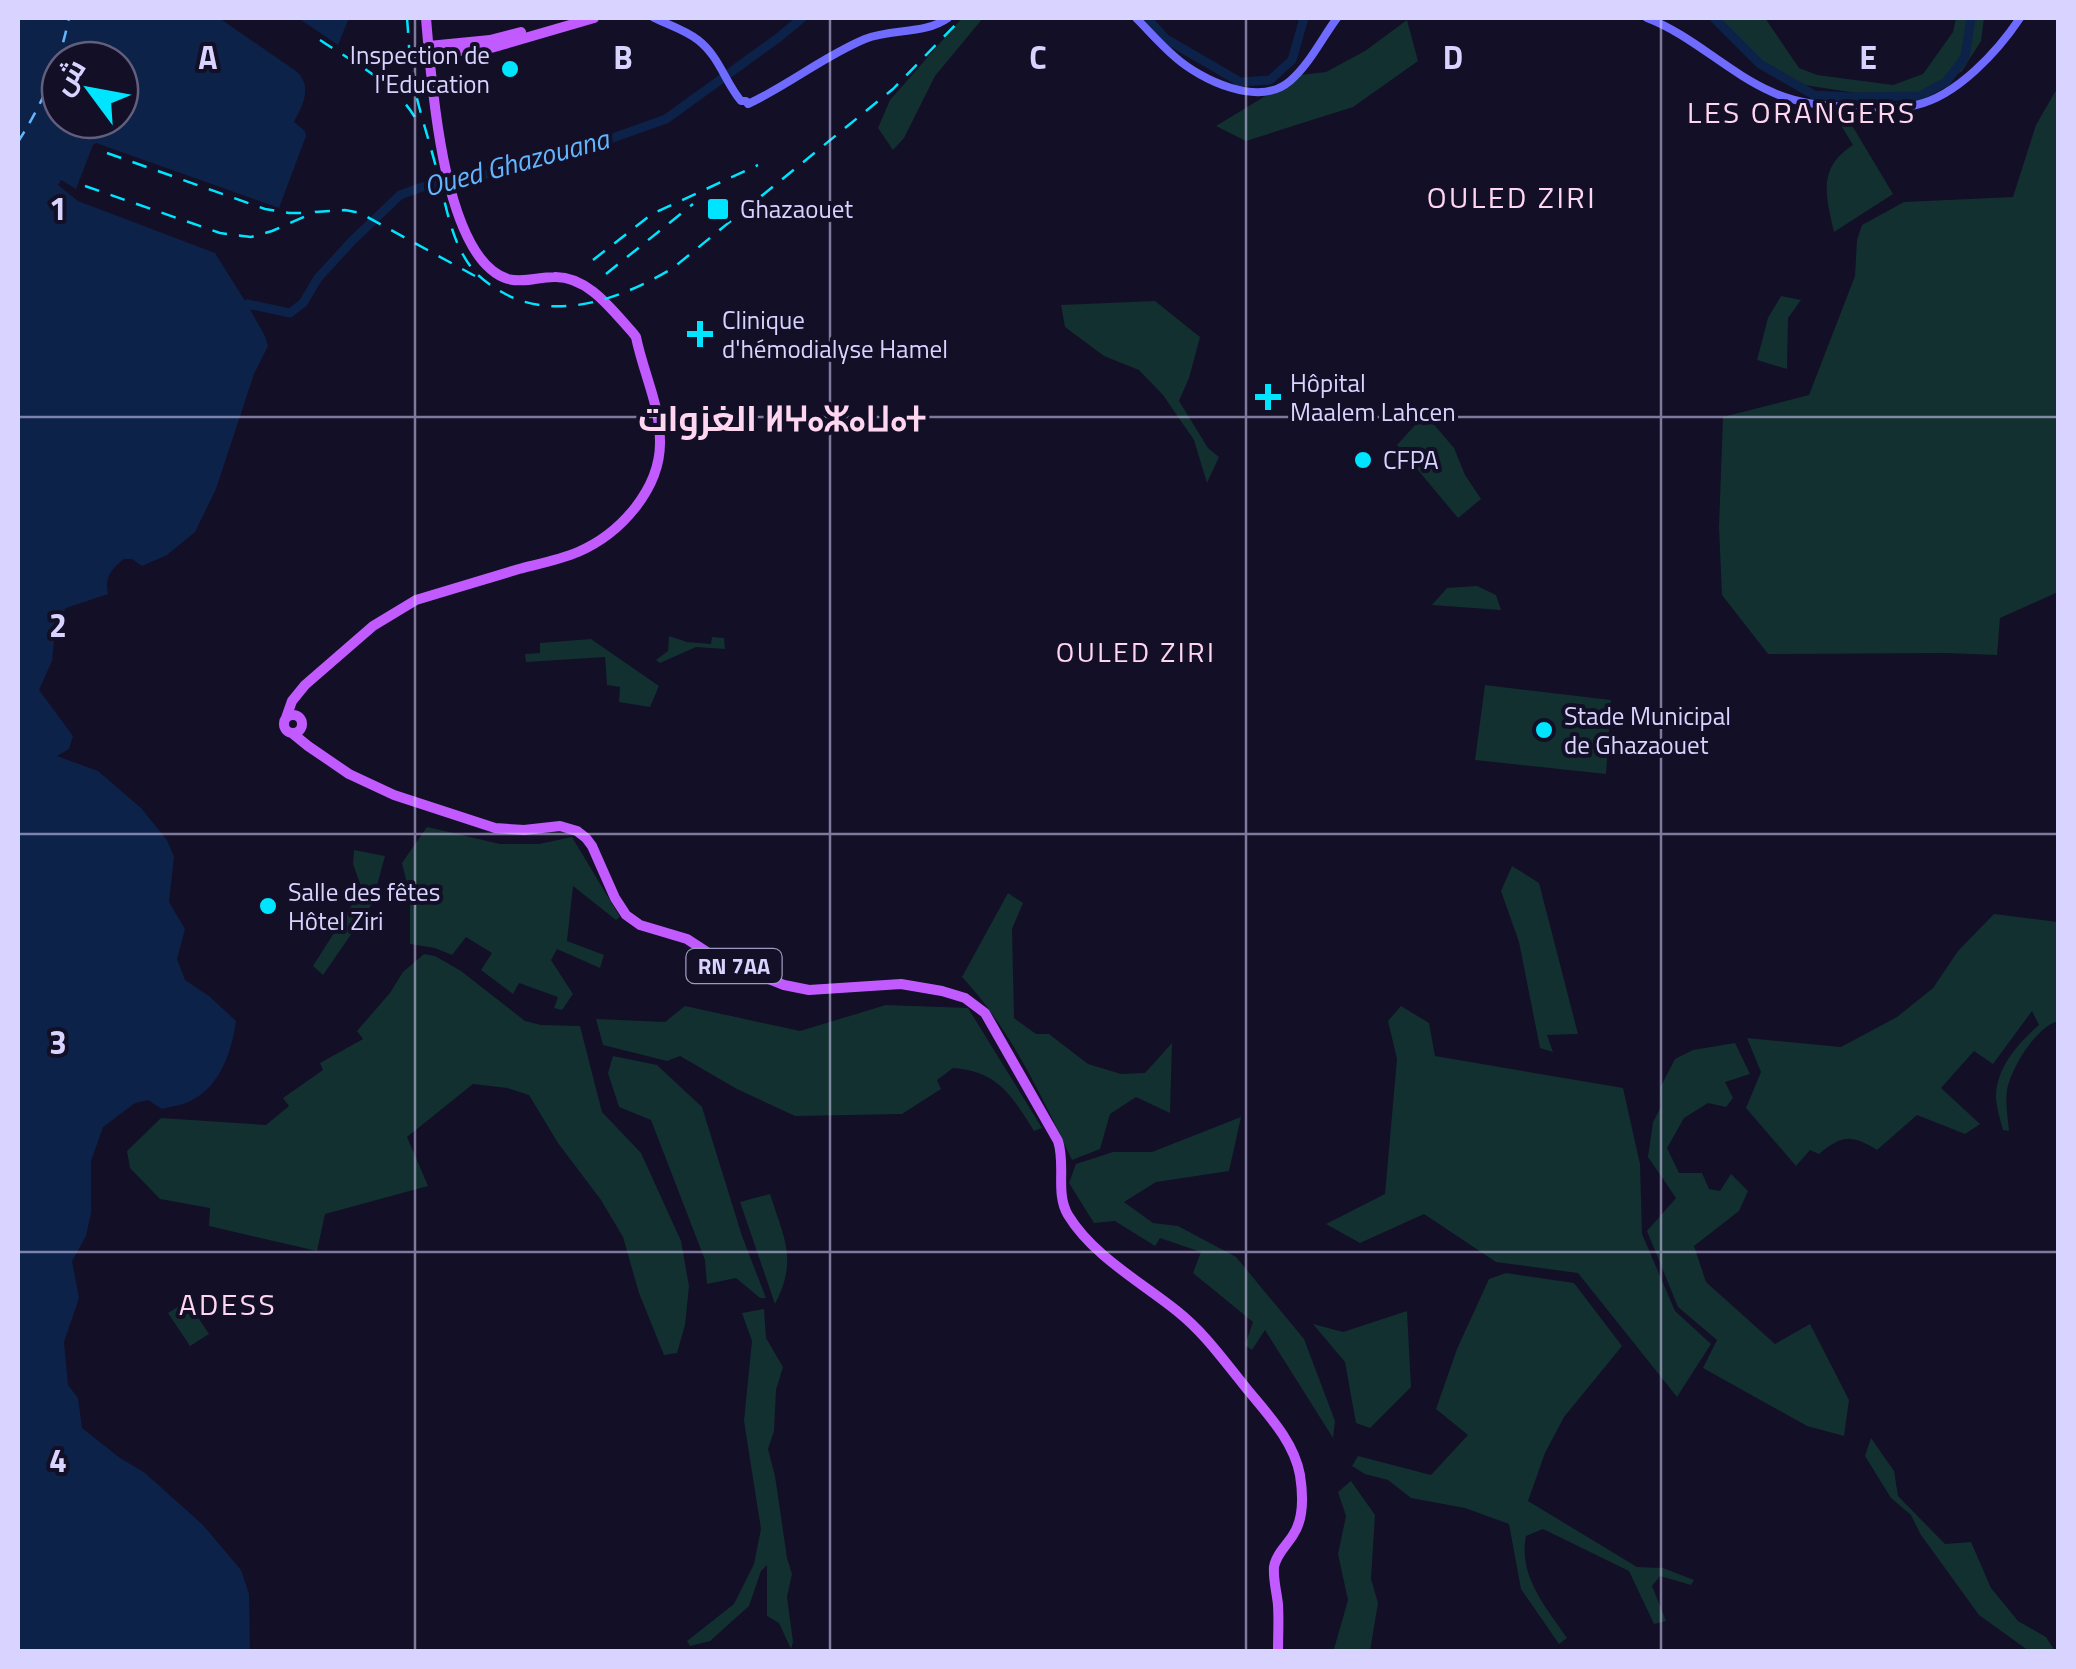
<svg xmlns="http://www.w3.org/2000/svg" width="2076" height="1669" viewBox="0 0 2076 1669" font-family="'Titillium Web',Cairo,'Noto Sans Tifinagh',sans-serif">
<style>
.green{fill:#12302f}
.water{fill:#0c2248;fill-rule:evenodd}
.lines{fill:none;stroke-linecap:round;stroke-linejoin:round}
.river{stroke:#0c2248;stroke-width:9}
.ferry{stroke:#62b6ff;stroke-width:2.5;stroke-dasharray:12 10;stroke-linecap:butt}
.secondary{stroke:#6f6bff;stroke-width:8}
.primary{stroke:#c25bff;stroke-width:10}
.rail{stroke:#00e5ff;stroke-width:2.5;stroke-dasharray:15 12;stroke-linecap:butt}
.grid{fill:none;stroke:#d9d4ff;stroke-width:2.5;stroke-opacity:0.55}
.poi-dot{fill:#00e5ff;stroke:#130f26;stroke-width:4}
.labels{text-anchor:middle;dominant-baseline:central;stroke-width:8;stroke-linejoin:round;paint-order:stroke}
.shield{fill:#130f26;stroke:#9e99be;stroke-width:2.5}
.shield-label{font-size:22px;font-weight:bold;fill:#d9d4ff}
.poi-label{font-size:25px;fill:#d9d4ff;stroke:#130f26;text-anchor:start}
.water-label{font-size:28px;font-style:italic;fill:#62b6ff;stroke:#130f26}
.neighbourhood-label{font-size:28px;letter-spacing:2.5px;fill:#ffd6f0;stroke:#130f26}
.quarter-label{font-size:30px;letter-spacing:2.5px;fill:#ffd6f0;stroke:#130f26}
.district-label{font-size:35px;font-weight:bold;fill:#ffd6f0;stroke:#130f26}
.grid-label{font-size:32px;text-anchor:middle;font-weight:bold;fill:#d9d4ff;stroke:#130f26;stroke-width:8;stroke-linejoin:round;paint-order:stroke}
</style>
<rect width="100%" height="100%" fill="#130f26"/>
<!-- green -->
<path class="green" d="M962,18H983L935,76L904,138L893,150L878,128L890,100Z
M1716,18H1765L1799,68L1817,75L1893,85L1923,74L1953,32L1956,18H1984L1981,41L1962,71L1927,94L1882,97L1785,82L1733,39Z
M1407,20L1418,61L1353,107L1246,141L1216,126L1300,75L1326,72L1365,51Z
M2058,90V592L2000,618L1997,655L1945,653L1768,654L1722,595L1719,527L1723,417L1809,395L1855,276L1857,240L1862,225L1904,202L2013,197L2036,125L2055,92Z
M1847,117L1893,194L1834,232C1826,196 1817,168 1853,145L1839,122Z
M1781,296L1801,300L1788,318L1787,369L1757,360L1768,318Z
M1155,301L1200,337L1189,378L1179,401L1208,448L1219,457L1207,483L1194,440L1163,395L1139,370L1104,356L1065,327L1061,305Z
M1425,414L1454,448L1465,475L1481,499L1458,518L1397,445Z
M1477,586L1496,595L1501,610L1432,605L1447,588Z
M669,636L687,642L711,644L712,637L724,638L725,649L696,647L660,663L656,660L668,651Z
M591,639L659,686L650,707L619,702L620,687L607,685L605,657L526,662L525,654L540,653V643Z
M1485,685L1611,700L1606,774L1475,760Z
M427,827L500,844H539L572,837L620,917L616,920L573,886L567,941L604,955L600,968L557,949L551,960L573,994L562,1010L554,1008L558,997L519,983L513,994L481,970L492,953L466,937L452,955L435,948L410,944V896L402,863Z
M354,850L385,856L372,904L323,975L313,966L362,889L353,864Z
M1512,866L1539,883L1578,1034L1547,1035L1553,1052L1540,1048L1519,942L1501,891Z
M1008,893L1023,903L1012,929L1014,1018L1036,1034H1049L1088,1064L1121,1074L1145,1073L1172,1043L1170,1113L1136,1097L1110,1114L1100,1149L1072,1160C1042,1097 1010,1028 962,977Z
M1994,914L2058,922V1021C2036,1027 2011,1068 2007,1090C2005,1102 2008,1118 2009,1131L2003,1130C2000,1120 1997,1109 1996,1099C1995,1069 2018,1043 2039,1025L2032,1011L1993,1064L1974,1051L1941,1088L1980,1124L1965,1134L1917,1115L1877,1150C1851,1134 1842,1135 1819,1154L1810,1150L1796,1166L1746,1108L1761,1072L1747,1038L1841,1047L1897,1017L1933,988L1958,951Z
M424,954L435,956L461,971L525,1021L541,1025L580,1026L602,1112L641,1153L681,1241L689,1286L685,1325L677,1353L664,1355L639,1293L623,1237L601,1200L558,1143L529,1095L507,1088L473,1084L407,1137L428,1186L325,1214L317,1251L209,1226L210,1208L160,1199L130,1168L127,1151L161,1118L266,1125L289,1106L283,1098L323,1070L320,1063L363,1039L357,1031L390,993L403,972Z
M886,1005L968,1008L1042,1128L1034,1131C1012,1096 998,1071 953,1068L937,1080L941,1089L902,1114L795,1116L737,1089L680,1056L667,1061L603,1045L596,1019L665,1022L685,1006L800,1031Z
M1401,1006L1429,1023L1435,1056L1623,1088L1640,1164L1642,1234L1675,1311L1711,1344L1677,1397L1578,1273L1496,1262L1424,1214L1360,1243L1326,1224L1385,1194L1397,1059L1388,1021Z
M1735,1043L1750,1074L1725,1082L1733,1098L1726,1107L1708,1103L1684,1118L1667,1148L1679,1173H1702L1709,1189L1720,1191L1731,1174L1748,1191L1739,1211L1694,1246L1706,1282L1775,1344L1810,1324L1849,1400L1844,1436L1807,1426L1703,1368L1717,1340L1678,1307L1647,1231L1676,1198L1648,1157L1653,1122L1661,1107L1660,1088L1675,1059L1693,1050Z
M613,1056L657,1065L702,1107L742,1236L766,1298H760L736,1278L707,1284L705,1260L651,1120L619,1107L608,1073Z
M1241,1117L1229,1171L1156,1182L1124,1202L1153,1223L1178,1226L1236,1257L1304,1339L1335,1421L1333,1438L1265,1330L1252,1350L1245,1345L1253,1322L1193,1273L1201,1252L1160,1238L1155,1246L1115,1221L1094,1223L1069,1183L1076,1164L1113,1152H1152Z
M770,1194C784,1238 798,1260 775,1304L740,1202Z
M1506,1273L1574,1283L1622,1346L1564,1417L1545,1453L1528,1501L1637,1567L1663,1568L1694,1580L1691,1585L1660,1576L1652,1586L1666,1621L1654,1624L1629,1571L1543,1529L1526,1536C1518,1576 1546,1607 1567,1638L1559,1644L1521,1589L1509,1524L1465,1508L1411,1498L1388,1480L1365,1474L1352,1466L1358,1456L1431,1475L1468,1435L1436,1409L1457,1349L1489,1279Z
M187,1301L209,1334L190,1346L168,1313Z
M764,1309L766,1338L783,1367L776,1390L774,1431L768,1449L775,1476L787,1558L792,1574L787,1597L793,1642L791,1649L779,1623L767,1616V1565L761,1571L749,1606L710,1641L690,1646L687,1641L734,1604L754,1564L761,1529L744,1421L752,1341L742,1313Z
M1407,1311L1411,1387L1370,1428L1356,1423L1345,1362L1313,1324L1343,1332Z
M1871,1438L1894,1471L1898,1496L1945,1544L1971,1542L1991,1588L2018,1621L2046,1637L2055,1651H2029L1979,1615L1921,1535L1911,1515L1891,1498L1865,1456Z
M1351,1481L1375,1515L1371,1579L1378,1603L1370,1651H1336L1334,1649L1348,1600L1338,1554L1346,1516L1338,1492Z"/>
<!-- water -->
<path class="water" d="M18,18H219L296,71C313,86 303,105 294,122L305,131L306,136L279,208L96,143L93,145L76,189L61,180L58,185L78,201L215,253L247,304L265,336L268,346L254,374L216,489L195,532L167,555L142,566L132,559H124C112,568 104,578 108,594L66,608L56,623L52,661L39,690L73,736L69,749L57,756L98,771L141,808L167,840L174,857L169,902L185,929L177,959L185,980L209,996L236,1021C232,1050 221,1084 194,1099C185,1105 173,1106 162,1109L148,1100L135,1103L103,1127L91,1161V1213L86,1236L72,1261L79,1298L64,1342L68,1385L78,1398L82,1428L120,1458L145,1473L203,1525L241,1570L249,1594L250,1651H18ZM60,60H120V120H60Z
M298,18H349L338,45Z"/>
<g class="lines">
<!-- river -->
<path class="river" d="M1147,18L1166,39L1240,82L1270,80L1292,60L1304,18
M1714,18L1760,64L1814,95L1853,97L1920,96L1946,82L1965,57L1971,18
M247,304L290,313L303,303L318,278L352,241L400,195L422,187L457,182L590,146L666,119L778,38L802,18"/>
<!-- ferry -->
<path class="ferry" d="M18,142C44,101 59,65 69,18"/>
<!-- secondary -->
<path class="secondary" d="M654,18C669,25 685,30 698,40C719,56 725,82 741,101H746L748,104C789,85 824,56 865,39C892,28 924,35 948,18
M1136,18C1149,31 1161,45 1175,57C1201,80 1259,108 1290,81C1309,65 1322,38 1337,18
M1647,18C1692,35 1727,72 1772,92C1798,104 1826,106 1855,107C1874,107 1897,109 1916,105C1957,96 1998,51 2020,18"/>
<!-- primary -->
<path class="primary" d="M429,46L490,40L521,32
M429,54L491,48L594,18
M284 724a9 9 0 1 1 18 0a9 9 0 1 1-18 0Z
M286,718L292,701L305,685L373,626L416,600C450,590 485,579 519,569C538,564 559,560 578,552C620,534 661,489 660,441C660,405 643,372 636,337L633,333C612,310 588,276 554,277C538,277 524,283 508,279C442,259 431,76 426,18
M292,733L308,746L349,774L394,795L495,828L524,830L560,826L577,831L586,838L592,846L615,898L626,915L640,925L687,939L713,956L735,966L784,985L809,990L901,984L942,991L965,998L985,1013L1058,1141C1066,1165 1055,1193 1068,1215C1093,1256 1141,1282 1177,1311C1202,1331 1219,1354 1239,1379C1261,1408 1293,1437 1300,1475C1303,1494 1304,1519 1293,1535C1287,1545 1276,1554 1274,1567C1273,1580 1277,1593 1278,1605C1279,1621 1278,1636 1278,1652"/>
<!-- rail -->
<path class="rail" d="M407,18C409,40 409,63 414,86C420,113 429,140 436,167C445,199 450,240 471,267C478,277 490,285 500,291C555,324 623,298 673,268L893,89L962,18
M320,40C354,63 399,85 418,123
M107,153L265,209L289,213H305
M85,186L220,233L251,237L272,231L315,212L345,210L360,213L475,276
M593,260L652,214L758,165
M606,274L693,204"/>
</g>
<!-- grid -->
<path class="grid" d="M415,18V1652M830,18V1652M1246,18V1652M1661,18V1652M18,417H2058M18,834H2058M18,1252H2058"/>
<!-- markers -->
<g class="poi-dot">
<circle cx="510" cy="69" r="10"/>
<rect x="706" y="197" width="24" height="24" rx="5"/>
<path d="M695 319h10v10h10v10h-10v10h-10v-10h-10v-10h10z"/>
<path d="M1263 382h10v10h10v10h-10v10h-10v-10h-10v-10h10z"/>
<circle cx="1363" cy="460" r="10"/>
<circle cx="1544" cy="730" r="10"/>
<circle cx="268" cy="906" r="10"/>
</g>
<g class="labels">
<!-- shield labels -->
<rect class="shield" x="686.5" y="949" width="95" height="34" rx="8"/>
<g class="shield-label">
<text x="734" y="966">RN 7AA</text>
</g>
<!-- poi labels -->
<g class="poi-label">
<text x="490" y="55" text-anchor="end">Inspection de<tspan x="490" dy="29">l'Education</tspan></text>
<text x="740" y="209">Ghazaouet</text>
<text x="722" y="320">Clinique<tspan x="722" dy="29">d'hémodialyse Hamel</tspan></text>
<text x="1290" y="383">Hôpital<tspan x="1290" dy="29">Maalem Lahcen</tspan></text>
<text x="1383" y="460">CFPA</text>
<text x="1564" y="716">Stade Municipal<tspan x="1564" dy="29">de Ghazaouet</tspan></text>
<text x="288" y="892">Salle des fêtes<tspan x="288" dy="29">Hôtel Ziri</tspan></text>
</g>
<!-- water labels -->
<g class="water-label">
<text transform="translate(516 162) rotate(-15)">Oued Ghazouana</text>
</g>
<!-- neighbourhood labels -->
<g class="neighbourhood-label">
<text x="1136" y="651">OULED ZIRI</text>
</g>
<!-- quarter labels -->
<g class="quarter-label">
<text x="1802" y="112">LES ORANGERS</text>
<text x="1512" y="197">OULED ZIRI</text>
<text x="228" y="1304">ADESS</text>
</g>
<!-- district labels -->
<g class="district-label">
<text x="782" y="418">الغزوات ⵍⵖⴰⵣⴰⵡⴰⵜ</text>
</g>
</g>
<g class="grid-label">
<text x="208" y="69">A</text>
<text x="623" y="69">B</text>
<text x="1038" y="69">C</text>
<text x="1453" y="69">D</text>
<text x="1868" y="69">E</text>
<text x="58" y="220">1</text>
<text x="58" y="637">2</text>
<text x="58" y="1054">3</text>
<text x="58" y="1472">4</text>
</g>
<!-- border -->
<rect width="2076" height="1669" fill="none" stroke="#d9d4ff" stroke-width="40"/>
<!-- north arrow -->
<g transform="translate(90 90) rotate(302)"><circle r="48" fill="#130f26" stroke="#625e7d" stroke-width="2.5"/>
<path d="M0-8L18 38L0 25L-18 38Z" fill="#00e5ff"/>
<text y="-15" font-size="28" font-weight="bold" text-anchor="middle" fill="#d9d4ff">ش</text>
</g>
</svg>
